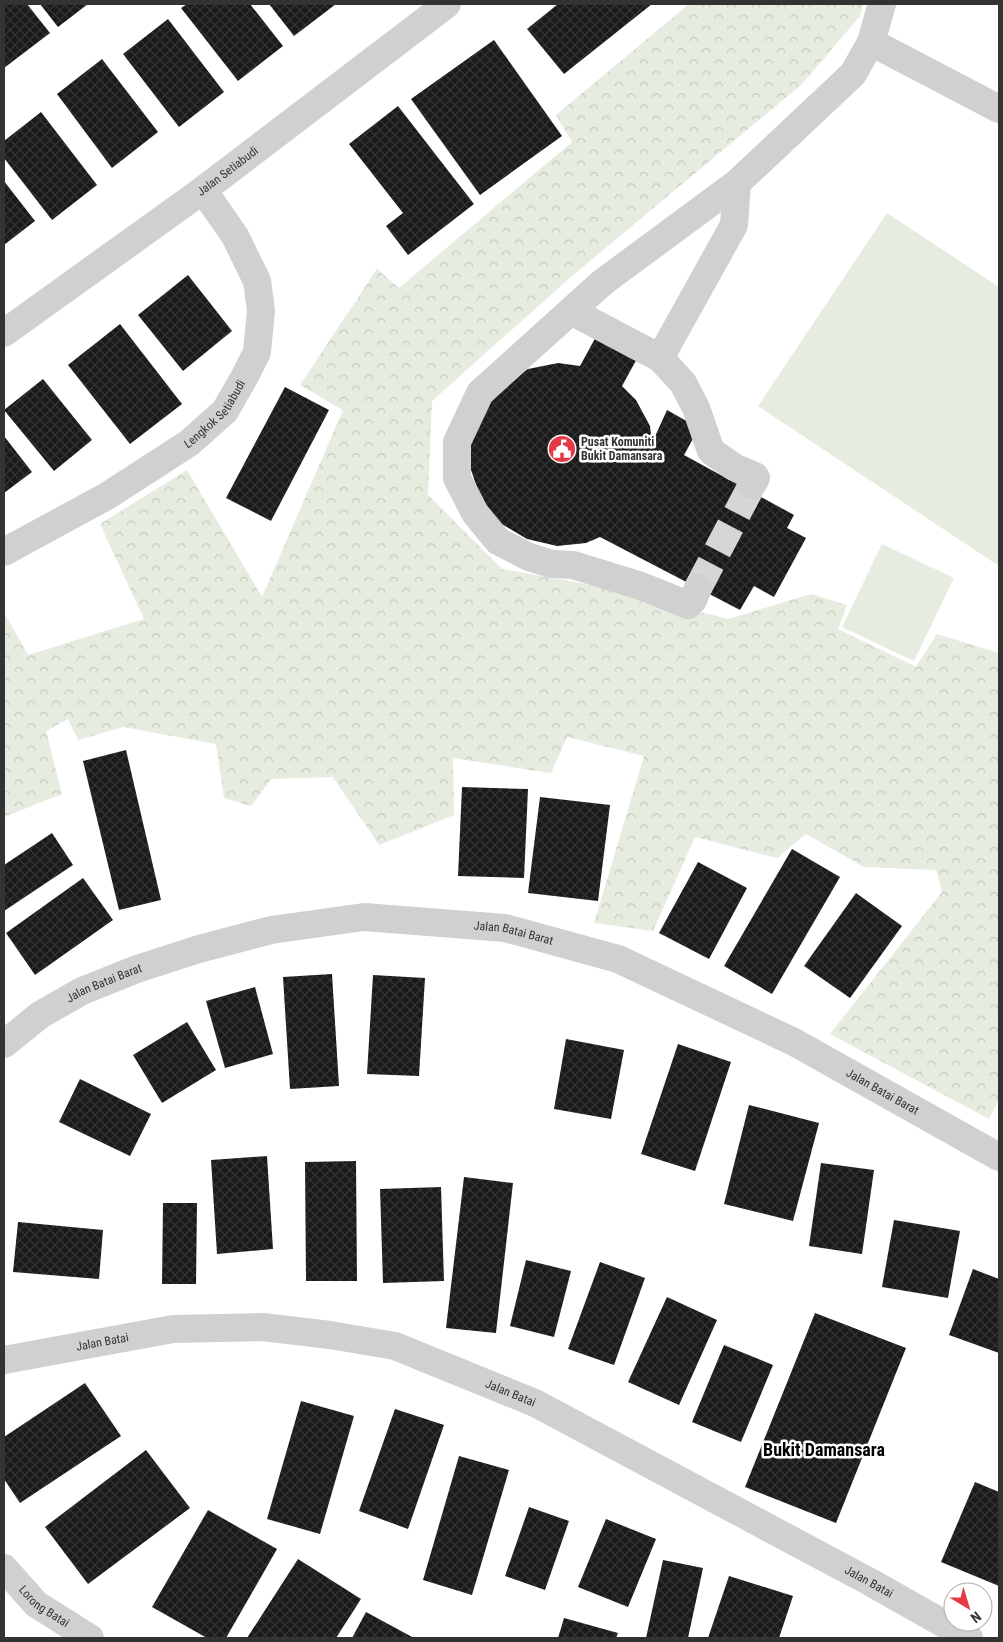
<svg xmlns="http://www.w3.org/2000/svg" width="1003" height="1642" viewBox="0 0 1003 1642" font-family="'Roboto Condensed',sans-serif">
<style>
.forest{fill:url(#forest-crowns)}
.garden{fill:#e6ecdf}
.building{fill:url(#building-cross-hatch)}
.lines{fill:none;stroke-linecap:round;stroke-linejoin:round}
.minor-tunnel{stroke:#d6d6d6;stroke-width:28;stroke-dasharray:28 14;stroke-linecap:butt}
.minor{stroke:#d0d0d0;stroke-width:28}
.labels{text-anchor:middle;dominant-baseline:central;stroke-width:5;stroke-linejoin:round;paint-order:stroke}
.street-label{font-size:12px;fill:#333;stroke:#fff}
.poi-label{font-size:12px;font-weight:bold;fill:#333;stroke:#fff;text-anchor:start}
.district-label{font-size:18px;font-weight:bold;fill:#000;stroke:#fff}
</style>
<defs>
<pattern id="forest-crowns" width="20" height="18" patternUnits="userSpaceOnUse" patternTransform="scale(1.25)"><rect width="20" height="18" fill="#e6ecdf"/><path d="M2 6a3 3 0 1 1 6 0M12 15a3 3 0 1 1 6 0" fill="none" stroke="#c6cbc0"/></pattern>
<pattern id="building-cross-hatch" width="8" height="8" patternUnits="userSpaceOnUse" patternTransform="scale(1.25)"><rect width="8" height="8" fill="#1a1a1a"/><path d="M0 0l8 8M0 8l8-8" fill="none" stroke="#333"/></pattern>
</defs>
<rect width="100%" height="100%" fill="#fff"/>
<!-- forest -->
<path class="forest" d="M689,4H863L860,16L801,85L572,276L432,401L428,495L502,569L613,589L728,619L811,594L847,605L838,629L916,667L937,634L999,653V1099L989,1119L830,1034L942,892L936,870L864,867L806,834L777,858L695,837L653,931L594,923L644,756L567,737L551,773L453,758L454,815L379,845L333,777L271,779L251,806L224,798L216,744L123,727L78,740L68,719L46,731L62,794L4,817V612L28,655L144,619L100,524L187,470L262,597L343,410L300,385L377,269L399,288L572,142L556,115Z"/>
<!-- garden -->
<path class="garden" d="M887,213L999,287V566L758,406Z
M882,544L954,578L914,661L842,627Z"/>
<!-- building -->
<path class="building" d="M4,4H27L50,33L4,68Z
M40,4H88L58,27Z
M187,4H250L283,46L238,81L181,8Z
M269,4H336L294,36Z
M558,4H652L564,74L527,29Z
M168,19L224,92L179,127L123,54Z
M494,40L562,136L480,195L411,99Z
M102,59L158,132L112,168L57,94Z
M398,106L474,204L408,255L386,226L403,213L349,144Z
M41,112L97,185L52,220L4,158V141Z
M4,181L35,221L4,245Z
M188,275L232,331L183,371L138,315Z
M120,324L182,404L130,444L68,365Z
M598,333L639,355L622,386L636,400L650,426L652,443L667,410L699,428L684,455L794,515L787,528L806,538L774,597L754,586L740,610L600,537L586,543L557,546L527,539L500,523L481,499L471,470V439L482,410L502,386L528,369L558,363L580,366Z
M43,379L92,440L54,471L4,410Z
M285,387L329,410L271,521L226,498Z
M4,436L32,472L4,493Z
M126,750L161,900L119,910L83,761Z
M462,787L528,789L524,878L458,876Z
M540,797L610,805L598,901L528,893Z
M52,833L73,865L4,911V865Z
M792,849L840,877L772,994L724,966Z
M698,862L747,888L709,959L659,933Z
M83,878L113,920L35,975L6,933Z
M856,893L902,926L850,998L804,966Z
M332,974L339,1086L290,1089L283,977Z
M373,975L425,978L419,1076L367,1074Z
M255,987L273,1054L225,1068L206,1001Z
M187,1022L216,1070L162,1103L133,1055Z
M566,1039L624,1050L611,1119L554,1109Z
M678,1044L731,1062L695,1171L641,1154Z
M80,1079L151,1114L130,1156L59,1122Z
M749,1105L819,1123L793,1221L724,1204Z
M267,1156L273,1249L217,1254L211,1160Z
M356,1161L357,1281H306L305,1162Z
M821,1163L874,1170L862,1254L809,1246Z
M464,1177L513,1183L496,1333L446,1328Z
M441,1187L444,1281L383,1283L380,1189Z
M163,1203H197L196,1284H162Z
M894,1220L960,1231L948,1298L882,1287Z
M18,1222L103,1230L99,1279L13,1272Z
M526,1260L571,1271L554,1337L510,1326Z
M600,1262L645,1278L614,1365L568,1349Z
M973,1269L999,1279V1353L949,1335Z
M667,1297L717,1320L679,1405L628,1382Z
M815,1313L906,1348L836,1523L745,1487Z
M724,1345L773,1365L741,1442L692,1422Z
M85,1383L121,1436L20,1503L4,1479V1437Z
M301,1401L354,1416L320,1534L267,1519Z
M395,1409L444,1425L408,1529L359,1511Z
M146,1450L190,1508L88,1584L45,1527Z
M459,1456L509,1470L472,1595L423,1580Z
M975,1482L999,1492V1586L941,1562Z
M529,1507L569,1521L545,1590L505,1576Z
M208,1510L277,1549L226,1638H207L152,1607Z
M606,1519L656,1539L628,1607L578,1587Z
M298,1559L361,1599L336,1638H247Z
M663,1560L703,1568L688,1638H646Z
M729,1576L793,1596L779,1638H708Z
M366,1612L414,1638H352Z
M564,1618L618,1633L616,1638H558Z"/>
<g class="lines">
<!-- minor-tunnel -->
<path class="minor-tunnel" d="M698,588L752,485"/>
<!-- minor -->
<g class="minor">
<path d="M871,42L999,109"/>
<path d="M571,311L660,358L683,383L696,408L711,451L734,467L755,476L756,478L752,485"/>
<path id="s1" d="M4,333L203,190L447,4"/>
<path d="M660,358L734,225L737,183"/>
<path id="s2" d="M4,552L107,496L189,443L225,411L245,376L257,352L261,310L257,281L235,236L203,190"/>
<path d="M698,588L693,600L688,605L641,586L573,565L552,564L529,557L498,541L475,513L457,478V442L480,393L603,282L737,183L853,74L871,42L882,4"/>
<path id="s3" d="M4,1044L40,1015L82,991L137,969L199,949L271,930L364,917L505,928L618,959L794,1042L999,1157"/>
<path id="s4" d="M4,1360L173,1329L263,1327L330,1335L395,1346L535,1403L870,1582L969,1638"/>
<path id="s5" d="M4,1568L36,1604L90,1638"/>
</g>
</g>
<!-- icons -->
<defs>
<symbol id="civic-disc" viewBox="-11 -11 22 22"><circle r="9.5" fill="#e63946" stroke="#fff"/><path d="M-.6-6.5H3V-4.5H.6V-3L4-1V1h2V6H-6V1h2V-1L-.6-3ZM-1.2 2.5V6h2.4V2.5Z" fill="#fff"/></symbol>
</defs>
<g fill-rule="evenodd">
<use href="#civic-disc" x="546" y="433" width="32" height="32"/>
</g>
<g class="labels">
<!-- street labels -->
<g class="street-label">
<text stroke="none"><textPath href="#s1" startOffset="276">Jalan Setiabudi</textPath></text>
<text stroke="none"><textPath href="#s2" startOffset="254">Lengkok Setiabudi</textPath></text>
<text stroke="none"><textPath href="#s3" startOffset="538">Jalan Batai Barat</textPath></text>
<text stroke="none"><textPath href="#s3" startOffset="118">Jalan Batai Barat</textPath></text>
<text stroke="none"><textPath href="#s3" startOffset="942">Jalan Batai Barat</textPath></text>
<text stroke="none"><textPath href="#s4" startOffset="100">Jalan Batai</textPath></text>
<text stroke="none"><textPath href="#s4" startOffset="520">Jalan Batai</textPath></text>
<text stroke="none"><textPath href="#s4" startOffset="925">Jalan Batai</textPath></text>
<text stroke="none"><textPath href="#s5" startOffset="56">Lorong Batai</textPath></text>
</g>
<!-- poi labels -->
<g class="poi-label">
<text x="581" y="442">Pusat Komuniti<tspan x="581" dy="14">Bukit Damansara</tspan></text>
</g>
<!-- district labels -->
<g class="district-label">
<text x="824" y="1449">Bukit Damansara</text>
</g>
</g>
<!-- border -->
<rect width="1003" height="1642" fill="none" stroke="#333333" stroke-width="10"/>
<!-- north arrow -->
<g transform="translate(968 1607) rotate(142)"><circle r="24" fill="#ffffff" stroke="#adadad"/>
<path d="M0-4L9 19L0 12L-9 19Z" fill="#e63946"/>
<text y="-8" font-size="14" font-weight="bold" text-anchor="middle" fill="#333333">N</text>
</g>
</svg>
